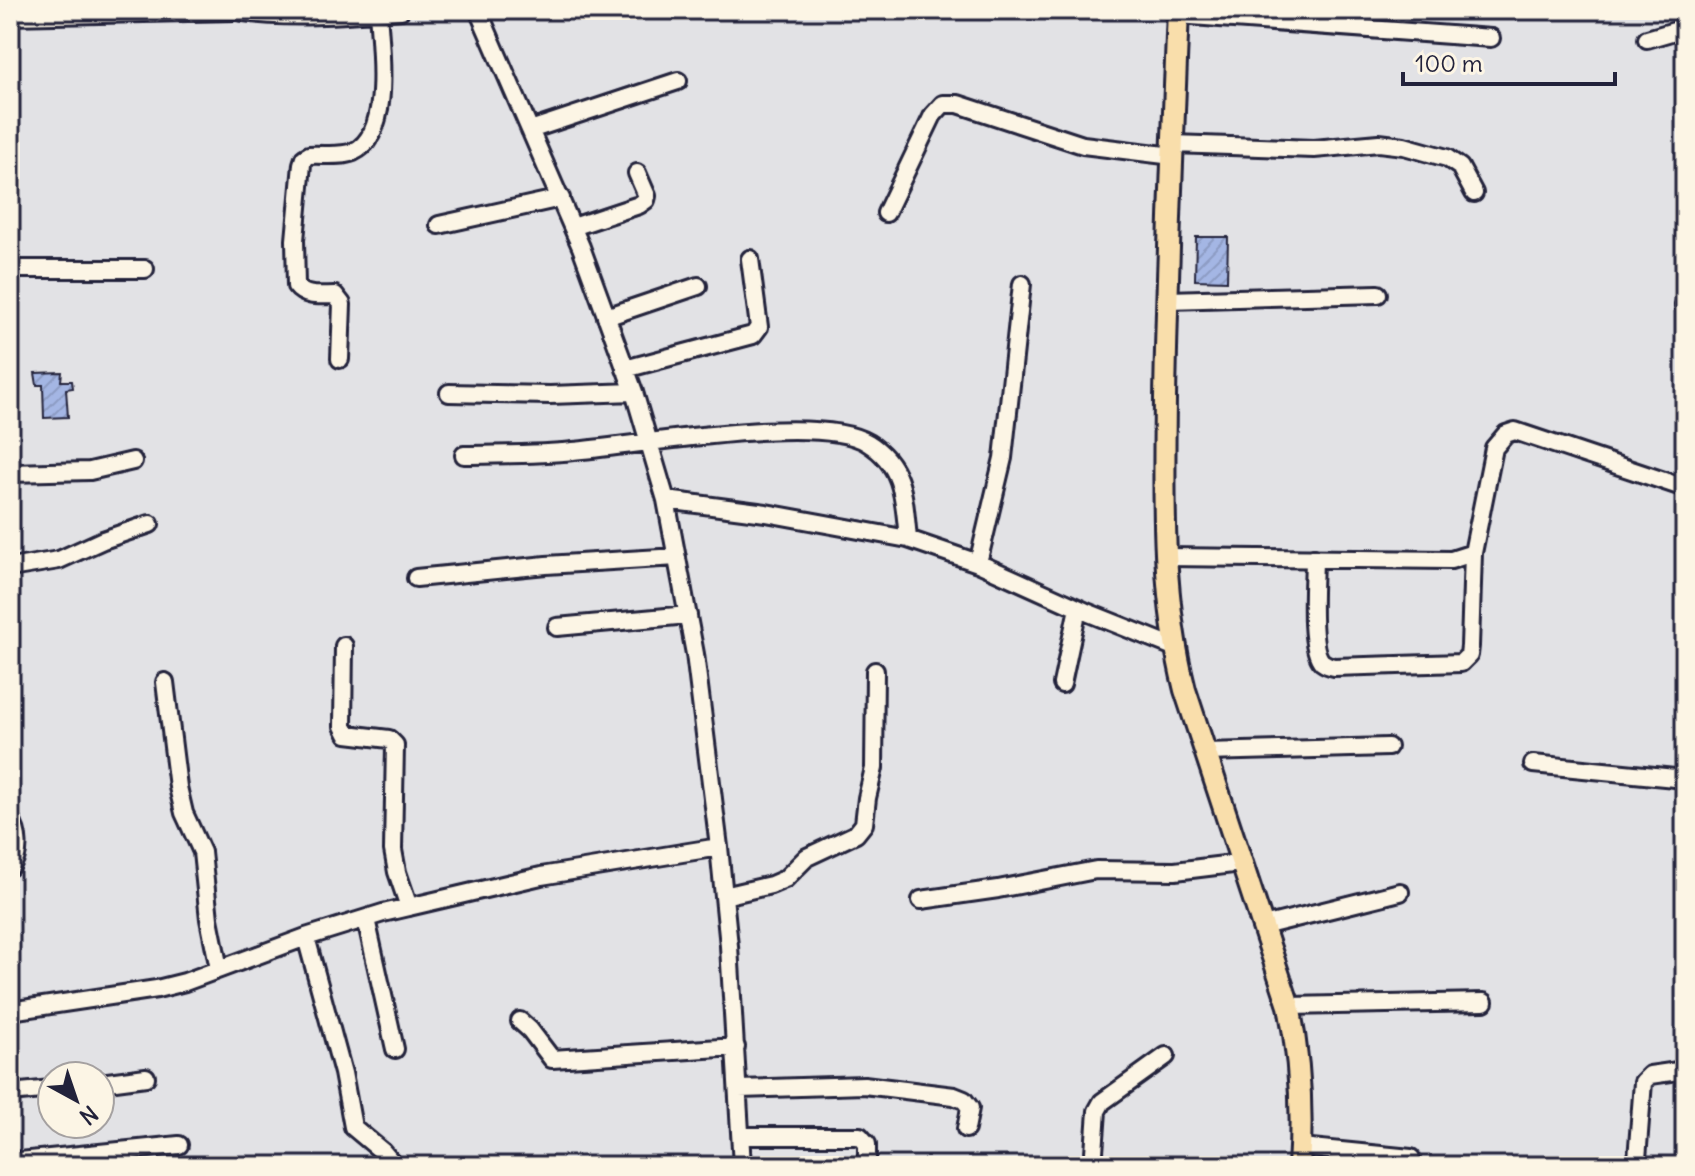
<svg xmlns="http://www.w3.org/2000/svg" width="1695" height="1176" viewBox="0 0 1695 1176" font-family="Delius,sans-serif">
<style>
.building{fill:url(#building-hatch);stroke:#22223b;stroke-width:2}
.lines{fill:none;stroke-linecap:round;stroke-linejoin:round}
.minor-casing{stroke:#22223b;stroke-width:22}
.major-casing{stroke:#22223b;stroke-width:26}
.minor{stroke:#fcf5e5;stroke-width:16}
.major{stroke:#f9deab;stroke-width:20}
</style>
<defs>
<pattern id="building-hatch" width="6" height="6" patternUnits="userSpaceOnUse" patternTransform="scale(2)"><rect width="6" height="6" fill="#a4b6e4"/><path d="M-1 1l2-2M0 6l6-6M5 7l2-2" fill="none" stroke="#8d9cc4"/></pattern>
</defs>
<rect width="100%" height="100%" fill="#e2e2e5"/>
<filter id="ink" filterUnits="userSpaceOnUse"><feTurbulence type="fractalNoise" baseFrequency=".0125" numOctaves="2"/><feDisplacementMap in="SourceGraphic" scale="16" xChannelSelector="R" yChannelSelector="G"/><feConvolveMatrix kernelMatrix="1 2 1 2 8 2 1 2 1" color-interpolation-filters="sRGB"/></filter>
<g filter="url(#ink)">
<!-- building -->
<path class="building" d="M1196,237H1228L1227,281L1195,280Z
M62,372L61,381H72L73,388L66,389L68,417L44,418L43,385H37L35,373Z"/>
<g class="lines">
<defs>
<path id="minor" d="M232,10C278,20 353,14 401,10
M478,10L581,247L634,392L666,500L695,654L719,847L729,946L742,1166
M1178,15L1491,38
M10,16L233,11
M1647,39L1685,28
M530,130L678,81
M1173,144L1314,149L1379,143L1404,146L1447,158L1460,167L1474,193
M886,213L933,115L943,104H958L1083,145L1173,156
M439,225L561,198
M573,227L639,205L646,200L647,196L637,173
M10,269H145
M1168,300L1378,294
M1684,305H1685
M606,317L698,286
M340,359L342,304L335,295C321,295 305,298 296,286L295,240L302,164L304,158L309,155C322,154 341,157 353,152C393,135 380,46 378,12
M625,369L753,335L759,327L750,259
M449,393L550,395L634,392
M464,455C500,454 537,455 573,451C636,446 820,412 868,443C905,466 904,501 908,539
M10,473L90,471L133,461
M666,500L766,513L908,539L978,563L1089,613L1174,647
M1165,557L1451,560L1473,553L1494,448L1506,434L1515,431L1685,488
M1314,558C1314,579 1308,648 1322,662C1326,665 1329,666 1334,667L1461,663L1469,655L1470,646L1473,553
M978,563L1003,458L1022,284
M10,568L59,560L103,540L150,524
M416,578L546,565L677,557
M557,627L688,615
M344,646L343,726L347,734L389,739L395,745L393,850L397,872L409,907
M165,682L178,787L184,813L202,852L209,919L219,969
M1062,684L1078,608
M1205,752L1388,747
M1533,764L1685,779
M10,819C19,832 21,855 10,867
M724,896L771,885L785,879L807,857L856,834L864,824L867,798L874,768L875,671
M921,900L998,889L1096,870L1175,871L1241,863
M366,919L395,1049
M1263,926L1400,892
M306,937L343,1073L353,1127L383,1152L395,1166
M1289,1006L1484,1002
M10,1011L157,989L185,982L306,937L383,913L541,876L719,847
M520,1021L530,1030L552,1059L736,1047
M100,1083L146,1077
M739,1089L864,1085L954,1096L964,1100L970,1108L966,1129
M10,1093L52,1089
M741,1136H860L867,1144V1166
M1301,1147L1411,1158
M1637,1159L1643,1082L1650,1075L1685,1070
M10,1162L179,1145
M1093,1166L1097,1111L1102,1102L1166,1056"/>
<path id="major" d="M1178,10C1173,140 1167,270 1165,399C1164,497 1161,595 1185,690L1289,1006C1300,1060 1303,1111 1299,1166"/>
</defs>
<!-- minor casing -->
<use href="#minor" class="minor-casing"/>
<!-- major casing -->
<use href="#major" class="major-casing"/>
<!-- minor -->
<use href="#minor" class="minor"/>
<!-- major -->
<use href="#major" class="major"/>
</g>
</g>
<!-- margin -->
<rect width="1695" height="1176" fill="none" stroke="#fcf5e5" stroke-width="40"/>
<rect x="20" y="20" width="1655" height="1136" fill="none" stroke="#22223b" stroke-width="3" filter="url(#ink)"/>
<!-- north arrow -->
<g transform="translate(76 1100) rotate(140)"><circle r="38" fill="#fcf5e5" stroke="#a5a1a1" stroke-width="2"/>
<path d="M0-6L14 30L0 20L-14 30Z" fill="#22223b"/>
<text y="-12" font-size="22" font-weight="bold" text-anchor="middle" fill="#22223b">N</text>
</g>
<!-- scale -->
<path d="M1403 72v12h212v-12" fill="none" stroke="#22223b" stroke-width="4"/>
<text x="1415" y="72" font-size="24" fill="#22223b" stroke="#fcf5e5" stroke-width="6" paint-order="stroke">100 m</text>
</svg>
